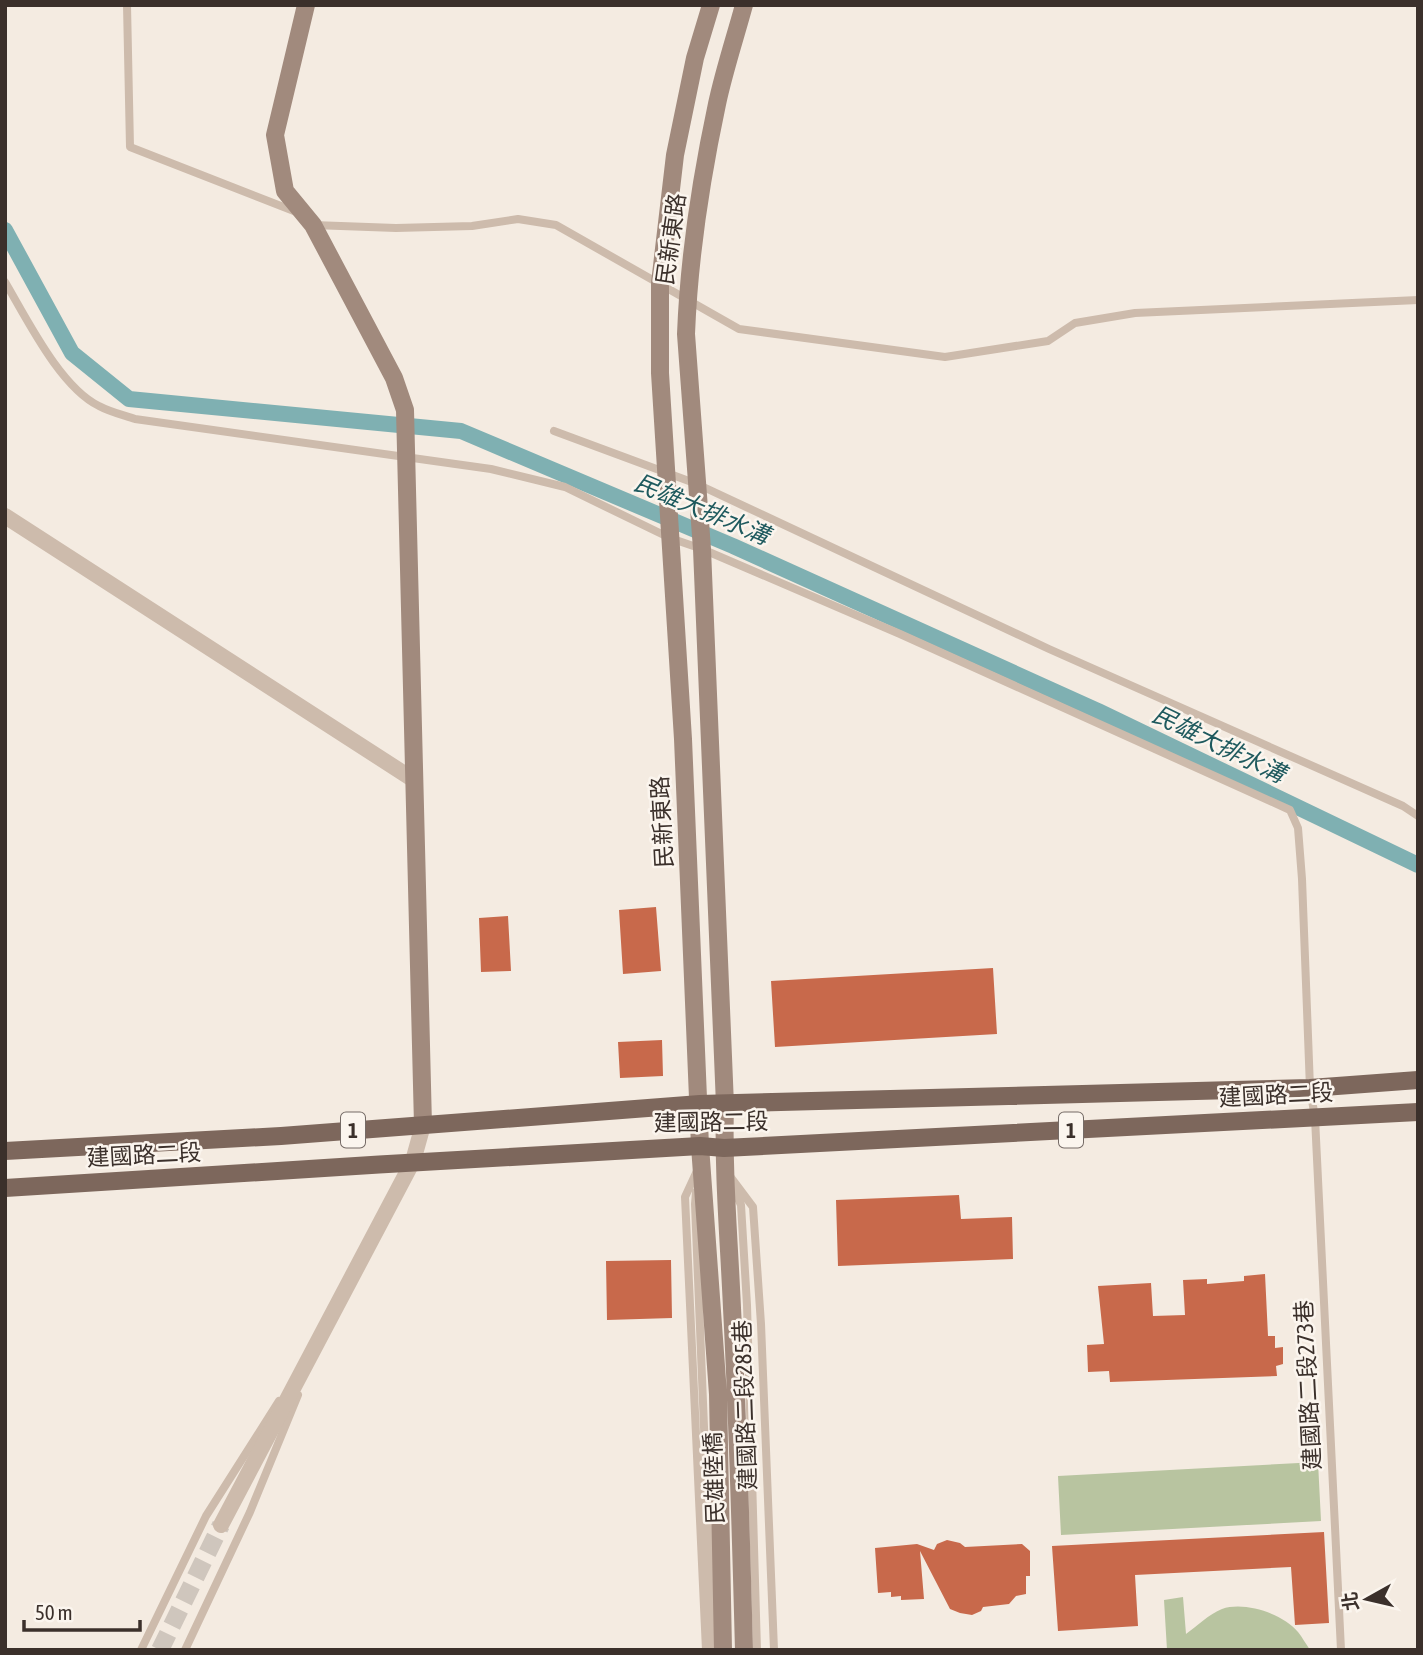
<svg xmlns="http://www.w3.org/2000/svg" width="1423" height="1655" viewBox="0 0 1423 1655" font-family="'Asap Condensed','Noto Sans TC',sans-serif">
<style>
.green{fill:#b8c4a0}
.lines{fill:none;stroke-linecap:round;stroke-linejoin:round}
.canal{stroke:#7fb0b2;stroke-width:16}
.building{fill:#c8694b}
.secondary-tunnel{stroke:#cfc6bd;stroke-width:18;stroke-dasharray:18 9;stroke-linecap:butt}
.lane{stroke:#cdbbac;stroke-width:8}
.street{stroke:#cdbbac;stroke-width:16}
.secondary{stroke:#a18a7d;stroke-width:18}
.primary{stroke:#7d675c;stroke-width:18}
.labels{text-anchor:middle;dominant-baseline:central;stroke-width:5;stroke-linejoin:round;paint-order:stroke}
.shield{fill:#fbf5ee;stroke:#756b66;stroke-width:2}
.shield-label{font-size:21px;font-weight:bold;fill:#3b302b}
.street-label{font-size:23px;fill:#3b302b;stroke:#fbf5ee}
.water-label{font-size:24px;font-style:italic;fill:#1f5a5e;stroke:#fbf5ee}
</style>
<rect width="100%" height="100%" fill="#f4ebe1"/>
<!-- green -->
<path class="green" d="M1318,1462L1321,1521L1061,1535L1058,1476Z
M1183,1597L1186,1634C1197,1626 1209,1614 1222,1609C1245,1601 1283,1614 1298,1632C1302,1637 1306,1644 1310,1650H1167L1164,1600Z"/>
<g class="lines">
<!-- canal -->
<path class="canal" d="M5,230L72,353L129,399L461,431L733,546L1098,711L1418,865"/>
</g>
<!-- building -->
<path class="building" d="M656,907L661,971L623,974L619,910Z
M508,916L511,971L481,972L479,918Z
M993,968L997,1034L775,1047L771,981Z
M662,1040L663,1076L620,1078L618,1042Z
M959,1195L961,1219L1012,1217L1013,1259L838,1266L836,1200Z
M671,1260L672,1318L607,1320L606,1261Z
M1265,1274L1268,1336H1275V1348L1283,1347V1364L1276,1366L1277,1376L1110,1382L1109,1371L1088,1372L1087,1345L1104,1344L1098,1286L1151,1283L1153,1316L1185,1315L1183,1280L1207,1279V1284L1244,1281V1276Z
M1324,1532L1329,1623L1295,1625L1291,1567L1135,1575L1138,1626L1058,1631L1052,1546Z
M947,1540L960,1543L965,1547L1022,1544L1030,1551V1576H1026V1594L1016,1596L1009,1604L983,1607L981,1611L972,1615L960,1613L950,1609L920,1551L924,1599L901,1600V1596L891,1597V1592L878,1593L875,1548L917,1544L934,1550L937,1544Z"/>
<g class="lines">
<!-- secondary-tunnel -->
<path class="secondary-tunnel" d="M160,1650L221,1525"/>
<!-- lane -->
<path class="lane" d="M127,5L130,147L299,213
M313,225L396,228L472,226L518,219L556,225L739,329L945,357L1048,341L1075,323L1135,313L1418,300
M5,282C27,319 60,387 99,406C110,412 123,415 135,419L491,469L565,487L670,538L702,549L900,634L1290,810L1298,828L1302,879L1310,1088L1315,1118L1341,1650
M554,431L697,484L1049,649L1403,806L1418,816
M697,1171L685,1197L706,1650
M729,1175L753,1207L761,1324L774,1650
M731,1183L741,1205L747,1305L757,1650
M696,1192L695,1204L713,1650
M141,1650L206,1516L279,1401
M185,1650L250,1512L298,1395"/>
<!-- street -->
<path class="street" d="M5,516L414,780
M221,1525L413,1161L423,1125"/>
<!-- secondary -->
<path class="secondary" d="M306,5L275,135L285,191L313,225L394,378L405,410L423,1125
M711,5L695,58L675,155L660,283V373L683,739L700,1146L718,1394L723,1650
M744,1650C741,1536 738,1422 732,1308C729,1240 723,1173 725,1105L702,549L686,334C689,257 701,179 717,104C724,71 735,38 744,5"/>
<!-- primary -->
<path class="primary" d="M5,1151L281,1136L700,1104L1310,1088L1418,1080
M5,1188C237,1174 468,1158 700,1146L724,1148L1418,1112"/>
</g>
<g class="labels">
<!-- shield labels -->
<g class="shield">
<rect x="341" y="1112.5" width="24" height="35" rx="5"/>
<rect x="1059" y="1112.5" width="24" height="35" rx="5"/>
</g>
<g class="shield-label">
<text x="353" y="1130">1</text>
<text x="1071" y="1130">1</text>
</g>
<!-- street labels -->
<g class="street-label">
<text transform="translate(671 239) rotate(-82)">民新東路</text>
<text transform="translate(662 822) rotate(-93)">民新東路</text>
<text transform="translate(1276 1095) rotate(-3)">建國路二段</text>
<text transform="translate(711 1122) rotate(-1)">建國路二段</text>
<text transform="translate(144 1155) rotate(-3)">建國路二段</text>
<text transform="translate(1308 1385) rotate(-93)">建國路二段273巷</text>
<text transform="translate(745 1405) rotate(-92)">建國路二段285巷</text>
<text transform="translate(714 1478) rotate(-92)">民雄陸橋</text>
</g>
<!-- water labels -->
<g class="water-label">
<text transform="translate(702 509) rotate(23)">民雄大排水溝</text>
<text transform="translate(1219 744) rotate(26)">民雄大排水溝</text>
</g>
</g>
<!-- border -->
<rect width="1423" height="1655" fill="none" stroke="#3b302b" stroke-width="14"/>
<!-- north arrow -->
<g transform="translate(1367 1599) rotate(262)" stroke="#fbf5ee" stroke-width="5" paint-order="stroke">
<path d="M0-5L12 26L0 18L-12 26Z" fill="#3b302b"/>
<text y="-10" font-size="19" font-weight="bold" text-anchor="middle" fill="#3b302b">北</text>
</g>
<!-- scale -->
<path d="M24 1620v10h116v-10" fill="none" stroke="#3b302b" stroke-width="3.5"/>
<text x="35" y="1620" font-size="21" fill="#3b302b" stroke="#fbf5ee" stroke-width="5" paint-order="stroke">50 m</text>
</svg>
